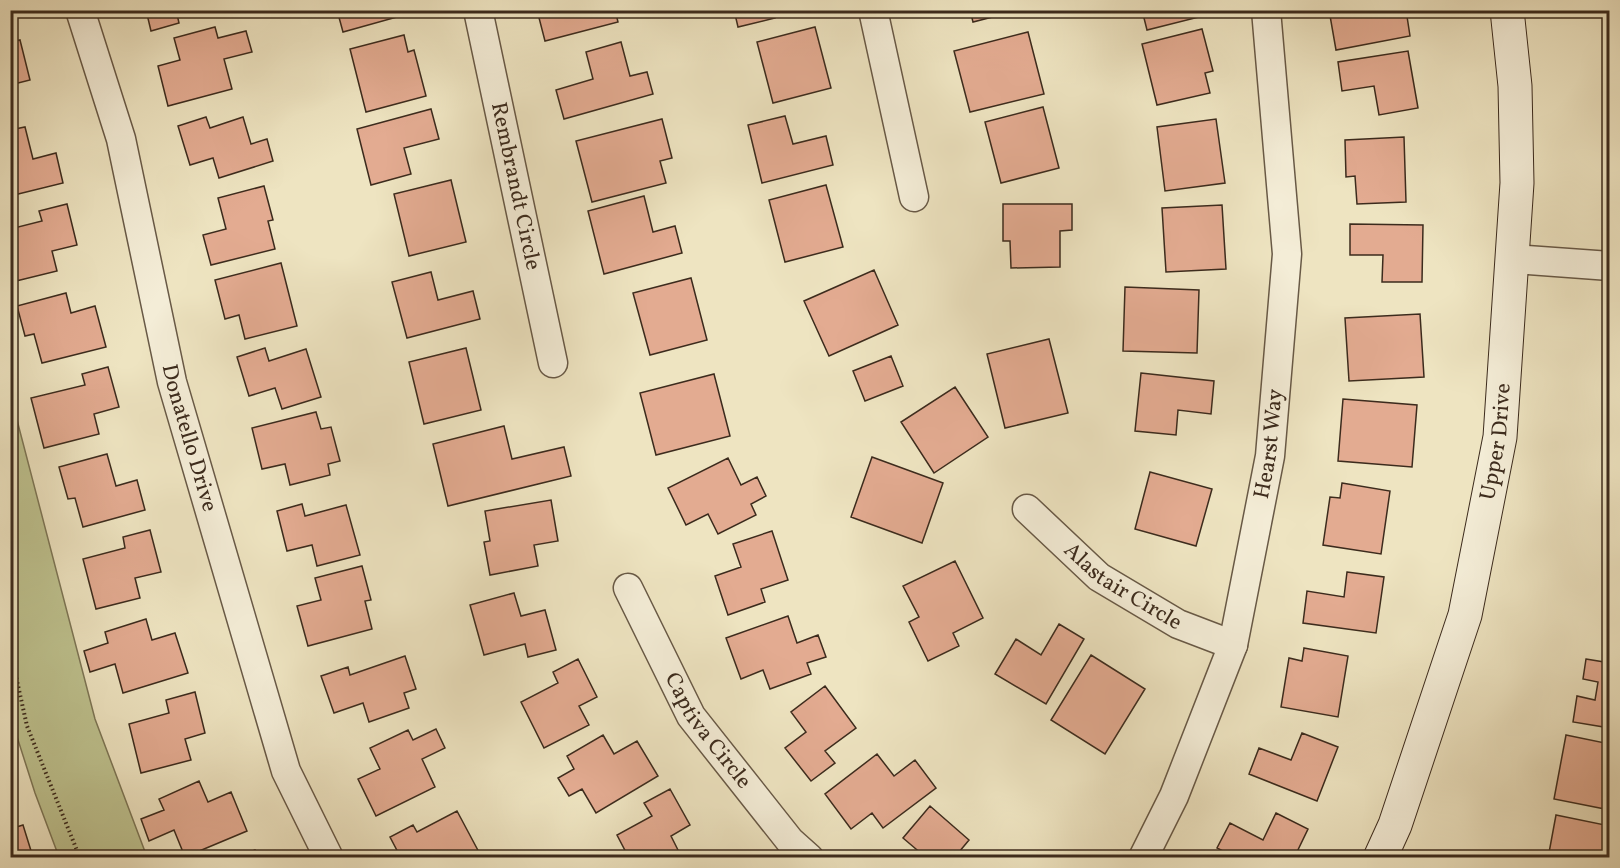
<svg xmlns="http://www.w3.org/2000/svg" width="1620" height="868" viewBox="0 0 1620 868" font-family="Vollkorn,serif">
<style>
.green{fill:#bec28f;stroke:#7d7656;stroke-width:1.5}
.building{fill:#e3ab91;stroke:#3c2b1d;stroke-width:1.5}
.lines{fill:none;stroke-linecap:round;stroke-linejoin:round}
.street-casing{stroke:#685946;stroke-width:31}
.secondary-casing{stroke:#3c2b1d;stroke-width:35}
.path{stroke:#3c2b1d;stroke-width:4;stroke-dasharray:1.5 3;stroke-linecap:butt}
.street{stroke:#f4edd7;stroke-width:28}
.secondary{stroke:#f4edd7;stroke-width:33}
.labels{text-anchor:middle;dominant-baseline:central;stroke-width:5;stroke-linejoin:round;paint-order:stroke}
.street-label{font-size:22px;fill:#3c2b1d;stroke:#f4edd7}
</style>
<rect width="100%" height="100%" fill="#eee4c1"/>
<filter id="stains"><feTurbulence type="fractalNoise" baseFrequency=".00333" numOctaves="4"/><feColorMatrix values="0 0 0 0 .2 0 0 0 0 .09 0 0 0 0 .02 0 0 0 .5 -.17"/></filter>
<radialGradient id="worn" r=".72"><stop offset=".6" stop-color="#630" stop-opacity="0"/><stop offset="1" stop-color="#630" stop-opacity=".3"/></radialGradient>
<!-- green -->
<path class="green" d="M11,397L95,719L147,857H59L35,793L11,718Z"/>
<!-- building -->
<path class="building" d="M146,10H176L179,23L151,31Z
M337,10H415V12L343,32Z
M537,10H615L618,22L545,41Z
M734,10H773L775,18L738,27Z
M970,10H1016V11L973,22Z
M1142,10H1198L1199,17L1147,30Z
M1329,10H1406L1410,36L1336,50Z
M215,27L218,38L246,31L252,52L224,59L232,89L168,106L158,66L180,60L174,38Z
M815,27L831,88L773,103L757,42Z
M1202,29L1213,71L1205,73L1210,93L1157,105L1142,44Z
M1028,32L1044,94L970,112L954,51Z
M404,35L408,52L414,50L426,96L366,112L350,49Z
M20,40L30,80L10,85V42Z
M621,42L630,76L647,72L653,94L564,119L556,90L593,79L586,52Z
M1408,51L1418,108L1379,115L1374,86L1342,91L1338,62Z
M10,89L15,105L10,106Z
M1043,107L1059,168L1001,183L985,122Z
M431,109L439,139L404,148L411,174L371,185L357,129Z
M785,116L793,144L826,136L833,165L762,183L748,125Z
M206,117L210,128L243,117L251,144L267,139L273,161L219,178L213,158L190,165L178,126Z
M662,119L672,158L660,161L666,183L592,202L576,141Z
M1216,119L1225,183L1165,191L1157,127Z
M25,127L33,159L56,153L63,183L10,196V130Z
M1404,137L1406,202L1357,204L1355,176L1346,177L1345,140Z
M451,180L466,242L409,256L394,194Z
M826,185L843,247L785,262L769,200Z
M264,186L273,220L268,221L275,249L211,265L203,235L226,229L218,198Z
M644,196L653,232L675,226L682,253L604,274L588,211Z
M67,204L77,245L52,251L57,271L12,282L10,229L42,221L39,211Z
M1003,204H1072V230L1060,231V267L1011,268L1010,241H1003Z
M1222,205L1226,269L1166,272L1162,208Z
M1350,224L1423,225L1422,282H1382L1383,255H1350Z
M281,263L297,326L245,339L239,315L225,319L215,280Z
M874,270L898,325L829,356L804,301Z
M431,272L438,300L473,291L480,319L407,338L392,282Z
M691,278L707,340L650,355L633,293Z
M1125,287L1199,290L1197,353L1123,351Z
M66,293L71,313L95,306L106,347L42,363L34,334L25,336L17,306Z
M1420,314L1424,377L1349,381L1345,318Z
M1049,339L1068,413L1005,428L987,354Z
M265,348L269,361L306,349L321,397L282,409L275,388L249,396L237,357Z
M466,348L481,410L424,424L409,362Z
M891,356L903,386L865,401L853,371Z
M108,367L119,407L94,414L99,434L44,448L31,398L85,385L82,374Z
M1141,373L1214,381L1211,414L1178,410L1176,435L1135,431Z
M714,374L730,436L656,455L640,393Z
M955,387L988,437L934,473L901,422Z
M1343,399L1417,405L1412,467L1338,461Z
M316,412L321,429L331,427L340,461L328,464L330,475L290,485L285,464L262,469L252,428Z
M504,426L512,459L564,447L571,476L448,506L433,444Z
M107,454L116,486L137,480L145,510L83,527L75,498L68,499L59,467Z
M872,457L943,483L922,543L851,517Z
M728,458L741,485L757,477L766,496L751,504L756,515L718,534L708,514L686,525L668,488Z
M1150,472L1212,489L1196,546L1135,529Z
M1342,483L1390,491L1381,554L1323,545L1330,497L1340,498Z
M551,500L558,541L534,545L538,566L490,575L484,542L490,541L485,511Z
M302,504L305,516L346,505L360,555L317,566L312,545L287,551L277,511Z
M150,530L161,572L135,578L140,598L96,609L83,559L125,548L123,537Z
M772,531L788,580L761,589L765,602L728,615L715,576L741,567L733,544Z
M955,561L983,618L953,633L959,646L928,661L909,622L919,617L903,586Z
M362,566L371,600L365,601L372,629L308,646L297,606L321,600L315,578Z
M1347,572L1384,577L1376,633L1303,623L1307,591L1344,597Z
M514,593L521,616L545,610L556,650L528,657L525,644L484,655L470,605Z
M788,616L797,643L818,635L826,657L807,663L811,674L770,689L763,670L741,679L726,638Z
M1610,616V642L1605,641Z
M146,619L152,640L175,633L188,673L123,693L115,664L90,672L84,651L108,643L105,632Z
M1059,624L1084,639L1046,704L995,674L1016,639L1041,655Z
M1304,648L1348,656L1338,717L1281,707L1289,658L1302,661Z
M1091,655L1145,689L1105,754L1051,720Z
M405,656L416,689L404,693L409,708L369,722L363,703L334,713L321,676L348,667L350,675Z
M578,659L597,697L579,706L589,725L544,748L521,702L558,683L553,672Z
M1586,659L1610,663V728L1573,722L1577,696L1595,700L1598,682L1583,679Z
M825,686L856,728L825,751L835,763L811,781L785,748L806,732L791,712Z
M195,692L205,733L185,739L191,760L141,773L129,724L169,713L166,700Z
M436,729L445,748L422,759L435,787L376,816L358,779L380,769L370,748L408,730L413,740Z
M1302,733L1338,747L1317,801L1249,774L1259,748L1291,760Z
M603,735L614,754L637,741L658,776L596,813L582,789L569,796L558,778L574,769L567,756Z
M1566,735L1610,744V810L1554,799Z
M877,754L894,776L915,760L936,788L883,828L872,813L851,829L825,794Z
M199,781L208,802L231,792L247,831L185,857L174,830L149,841L141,819L164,810L159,799Z
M670,789L690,825L671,836L682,858H629L617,835L652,816L644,803Z
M930,806L969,840L954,858H920L923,855L903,838Z
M457,811L481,856L401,858L390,837L413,825L417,832Z
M1276,813L1308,829L1294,858H1236L1217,848L1230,823L1263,840Z
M1556,815L1610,826V858H1548Z
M23,825L32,854L10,858V829Z
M255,850L258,858H235Z"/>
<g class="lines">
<defs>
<g id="street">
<path id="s1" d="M80,10L121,139L172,382L286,771L329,858"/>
<path id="s2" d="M478,10L553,363"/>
<path d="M873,10L914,197"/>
<path d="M1514,259L1610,266"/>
<path id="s3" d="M1027,509L1099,577L1178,624L1233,645"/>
<path id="s4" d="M628,588L691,716L790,841L809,858"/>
<path id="s5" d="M1143,858L1174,796L1233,645L1270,456L1287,254L1266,10"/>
</g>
<g id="secondary">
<path id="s6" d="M1380,858L1395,825L1465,615L1500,437L1517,183L1515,86L1507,10"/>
</g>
</defs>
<!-- street casing -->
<use href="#street" class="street-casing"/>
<!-- secondary casing -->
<use href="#secondary" class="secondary-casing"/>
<!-- path -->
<path class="path" d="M10,629L13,663L27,726L80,858"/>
<!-- street -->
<use href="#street" class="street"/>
<!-- secondary -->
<use href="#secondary" class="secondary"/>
</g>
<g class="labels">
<!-- street labels -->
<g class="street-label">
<text stroke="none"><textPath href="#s2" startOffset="180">Rembrandt Circle</textPath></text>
<text stroke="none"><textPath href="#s1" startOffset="442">Donatello Drive</textPath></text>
<text stroke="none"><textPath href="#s6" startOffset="434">Upper Drive</textPath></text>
<text stroke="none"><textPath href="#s5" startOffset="436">Hearst Way</textPath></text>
<text stroke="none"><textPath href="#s3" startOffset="124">Alastair Circle</textPath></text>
<text stroke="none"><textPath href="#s4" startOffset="164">Captiva Circle</textPath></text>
</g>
</g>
<!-- margin -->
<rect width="1620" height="868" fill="none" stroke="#eee4c1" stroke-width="36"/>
<rect x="12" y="12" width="1596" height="844" fill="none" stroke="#3c2b1d" stroke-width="3"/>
<rect x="18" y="18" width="1584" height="832" fill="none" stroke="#3c2b1d" stroke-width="1.5"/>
<rect width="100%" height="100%" filter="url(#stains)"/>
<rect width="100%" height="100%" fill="url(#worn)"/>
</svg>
